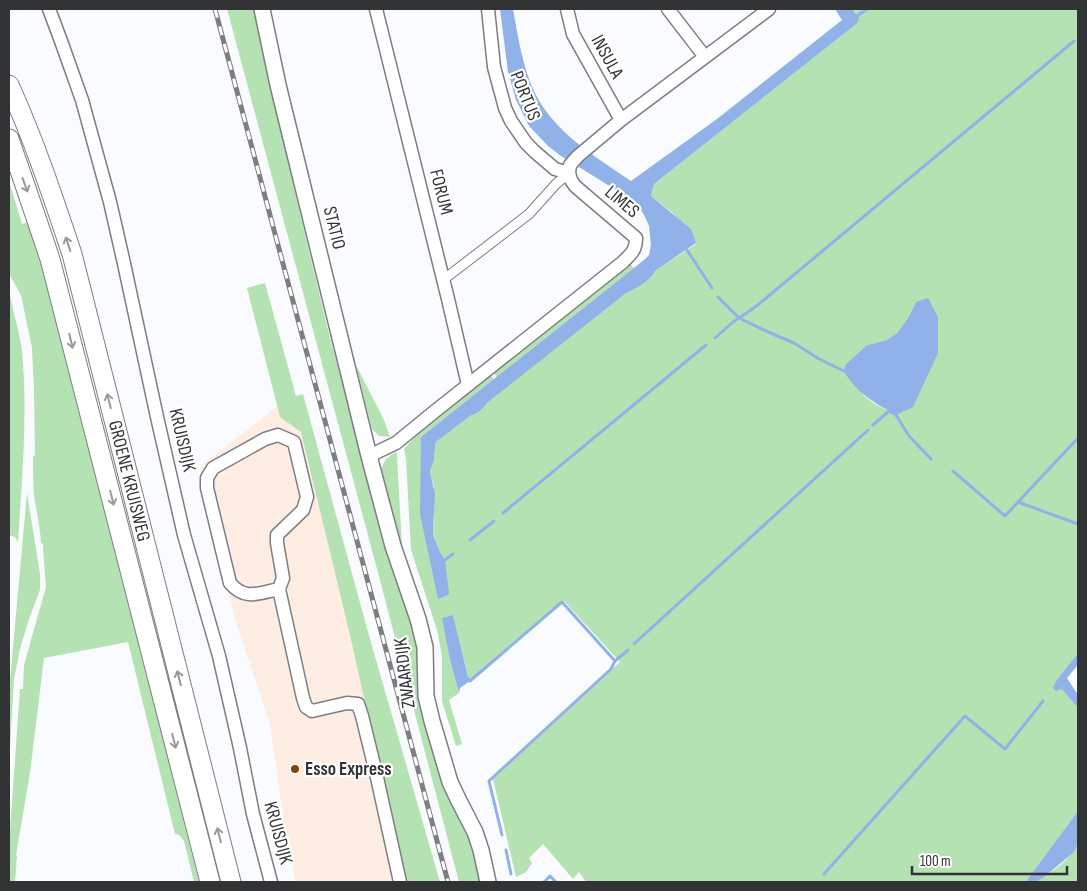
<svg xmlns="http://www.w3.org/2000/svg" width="1087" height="891" viewBox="0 0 1087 891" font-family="'Sofia Sans Condensed',sans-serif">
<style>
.industrial{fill:#feede2}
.green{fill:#b5e2b3;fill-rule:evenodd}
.water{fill:#91b2e8}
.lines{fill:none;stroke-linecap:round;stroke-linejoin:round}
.stream{stroke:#91b2e8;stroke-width:3}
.pedestrian-casing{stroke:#7c7e82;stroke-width:11}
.minor-casing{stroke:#7c7e82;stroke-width:15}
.tertiary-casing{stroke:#7c7e82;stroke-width:18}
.primary-casing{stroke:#7c7e82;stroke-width:21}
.pedestrian{stroke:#fff;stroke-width:9}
.minor{stroke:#fff;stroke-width:12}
.tertiary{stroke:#fff;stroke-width:15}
.primary{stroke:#fff;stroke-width:19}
.rail-casing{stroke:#7d7e80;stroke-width:5}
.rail{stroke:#fff;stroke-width:3;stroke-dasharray:9;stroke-linecap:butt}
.oneway{stroke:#98999a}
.poi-dot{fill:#844509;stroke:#fff;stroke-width:2}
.labels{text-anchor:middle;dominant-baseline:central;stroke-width:4.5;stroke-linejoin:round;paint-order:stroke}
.street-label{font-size:19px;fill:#323334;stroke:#fff}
.poi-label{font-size:19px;font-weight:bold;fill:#323334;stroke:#fff;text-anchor:start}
</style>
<rect width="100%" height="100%" fill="#f9fbff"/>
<!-- industrial -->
<path class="industrial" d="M285,400L304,409L414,882H296L286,836L270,724L235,620L200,467Z"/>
<!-- green -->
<path class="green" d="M227,9H254L294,188L327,326L390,560L418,641L472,841L481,882H459L377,569Z
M852,9H1078V653L1056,681L1078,708V811L1027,880L1028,882H586L579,872L573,879L543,844L529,858L532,863L526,872L516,877L493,779L620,662L564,601L470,681V678L468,677L453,616L443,618L450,660L459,693L449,700L462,744L456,746L442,701V656L437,630L411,550L406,459L404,449L419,432L428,424L490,375L494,379L421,437L438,598L445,560L440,552L433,535L434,486L430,471L434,460L435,447L436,442L470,416C478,414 482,409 487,402L625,294C636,288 649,283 655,271L696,244L674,214L651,196L654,184L855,25L859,18ZM916,302L896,415L875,404L863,395L846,364L867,345L887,340L897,333L908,318Z
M9,181L22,224L29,222L45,277L126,591L199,882H194L184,841L179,835L175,834L128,642L44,658L30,773L16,855L17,856L15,882H9V844L20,689H23L24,665L46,587L43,548V544L41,543C40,527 37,512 34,496C33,483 33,469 33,456H35L34,390L32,348L21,295L11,277L9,276Z
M630,264L634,268L497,377L493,372Z
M265,283L296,396L303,394L368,632L440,882H405L350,635L301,432L280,417L247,288Z
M9,295L11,299C14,316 20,334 22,351C28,414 22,479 18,542L15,537L9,535Z
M356,365L384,420L390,437L379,436L372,429Z
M396,452L397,455L402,547L420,612L390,510L381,471L383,464L386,459Z
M27,493L40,574V590L29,619L20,649L14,679L9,766V691Z
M1078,844V882H1036C1052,872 1070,860 1078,844Z"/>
<!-- water -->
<path class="water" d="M500,9H513C518,36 522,65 534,91C553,132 596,157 631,181L717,119L842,20L835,9H852L859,18L858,22L855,25L654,184L651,196L691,229L696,243L655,271C649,283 636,288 625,294L488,402C482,409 478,414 470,416L436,442L435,447L434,460L430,471L435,494L433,527V535L440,552L445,560L449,593L448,595L438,599L420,514L421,437L644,260L649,255L651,245L650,236L649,226L645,217L641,210L634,203L616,190L561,156L548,146L529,126L516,100L508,72Z
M928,298L938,317V353L913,407L896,415C875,403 856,393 844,371L846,364L867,345L887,340L897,333L908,318L916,302Z
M453,615L468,677L470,678V681L460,688L459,693L450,660L442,618Z
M1078,653V665L1067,678L1078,695V708L1062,689L1056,691L1053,688L1056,681Z
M1078,811V844L1074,852L1043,878L1036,882H1028L1027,880Z"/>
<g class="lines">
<!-- stream -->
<path class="stream" d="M857,16L867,9
M687,250L712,288
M718,297L739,318L766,331L794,343L819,359L844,371
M715,338L733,322L748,312L759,304L1074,41
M873,425L889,411L896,415L909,436L931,459
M953,471L1005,516L1078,438
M1018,502L1078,524
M503,513L706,345
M470,540L494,521
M445,560L453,554
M634,644L868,430
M470,681L562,602L615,661L628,650
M502,835L489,781L611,669L615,661
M506,850L511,874
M824,874L965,716L1005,749L1043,701
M544,882L550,876L556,882"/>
<defs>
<path id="pedestrian" d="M443,280L529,214L556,184L569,173"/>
<path id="minor" d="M49,9L61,41L82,100L110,202L123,259L157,417L184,535L219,656L240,748L253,814L271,882
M376,9L448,299L468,385
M488,9L494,67L505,108L511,121L526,143L535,152L555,169L569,173
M567,9L573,34L621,120
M668,9L705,57
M369,456L396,443L434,412L623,262C632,253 636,250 636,238L575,186L571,180L569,173L570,165L578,156L621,120L769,9
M279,589C259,593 245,601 230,583L207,488V478L213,468L265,439L278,435L294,442L307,497L303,510L277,535V543L283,578L279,589L303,698L306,707L312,711L347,703L358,704L362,716L376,773L400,882"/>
<path id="tertiary" d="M262,9L278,85L369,456L393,546L418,619L425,647L426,696L432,721L450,782L458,799L475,832L481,850L488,882"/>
<path id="primary" d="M9,85C34,140 53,197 72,254L231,882
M9,139L27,191L50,259L210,882"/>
</defs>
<!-- pedestrian casing -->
<use href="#pedestrian" class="pedestrian-casing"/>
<!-- minor casing -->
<use href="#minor" class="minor-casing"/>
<!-- tertiary casing -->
<use href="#tertiary" class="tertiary-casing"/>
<!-- primary casing -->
<use href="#primary" class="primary-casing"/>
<!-- pedestrian -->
<use href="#pedestrian" class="pedestrian"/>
<!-- minor -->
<use href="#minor" class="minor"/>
<!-- tertiary -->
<use href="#tertiary" class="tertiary"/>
<!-- primary -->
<use href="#primary" class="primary"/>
<defs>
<path id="rail" d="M215,9L448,882"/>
</defs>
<!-- rail casing -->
<use href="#rail" class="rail-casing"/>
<!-- rail -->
<use href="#rail" class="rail"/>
</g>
<!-- one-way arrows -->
<defs><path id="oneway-shaft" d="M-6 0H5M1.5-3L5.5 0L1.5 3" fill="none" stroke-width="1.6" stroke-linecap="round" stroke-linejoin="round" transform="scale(1.25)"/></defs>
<g class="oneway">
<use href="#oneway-shaft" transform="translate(25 185) rotate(70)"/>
<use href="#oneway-shaft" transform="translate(68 244) rotate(-108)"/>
<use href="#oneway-shaft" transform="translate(71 341) rotate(76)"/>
<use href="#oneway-shaft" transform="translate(109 401) rotate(-104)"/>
<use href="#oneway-shaft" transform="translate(112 498) rotate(76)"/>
<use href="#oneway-shaft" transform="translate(179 678) rotate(-104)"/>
<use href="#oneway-shaft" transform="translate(174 741) rotate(76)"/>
<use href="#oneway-shaft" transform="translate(219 835) rotate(-104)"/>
</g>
<!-- markers -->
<circle class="poi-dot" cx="295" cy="769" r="5"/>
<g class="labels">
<!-- street labels -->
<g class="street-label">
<text transform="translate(607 57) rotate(61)">INSULA</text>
<text transform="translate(525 96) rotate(68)">PORTUS</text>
<text transform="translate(441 192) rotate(76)">FORUM</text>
<text transform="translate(622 202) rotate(40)">LIMES</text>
<text transform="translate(334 228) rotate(76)">STATIO</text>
<text transform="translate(182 440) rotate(77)">KRUISDIJK</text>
<text transform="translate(129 481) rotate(76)">GROENE KRUISWEG</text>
<text transform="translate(405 673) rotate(-97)">ZWAARDIJK</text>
<text transform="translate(278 833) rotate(75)">KRUISDIJK</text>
</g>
<!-- poi labels -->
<g class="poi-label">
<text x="305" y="769">Esso Express</text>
</g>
</g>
<!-- border -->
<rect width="1087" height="891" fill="none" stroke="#323334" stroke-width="20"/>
<!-- scale -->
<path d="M912 866v8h155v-8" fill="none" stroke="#323334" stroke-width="2.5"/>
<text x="920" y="866" font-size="15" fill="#323334" stroke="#ffffff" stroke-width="4" paint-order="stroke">100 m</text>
</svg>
